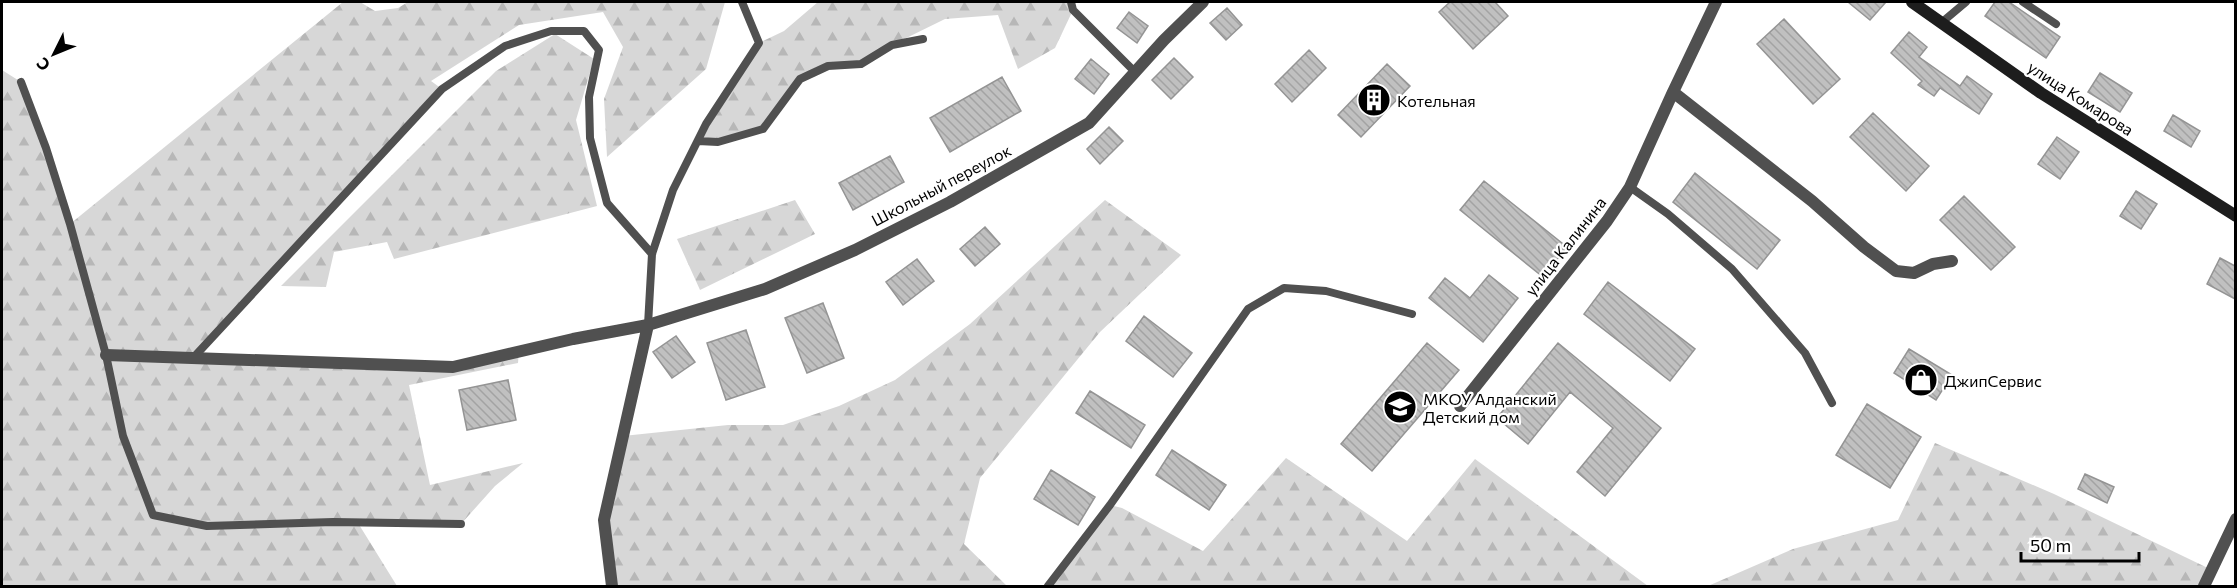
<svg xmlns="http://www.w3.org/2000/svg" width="2237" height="588" viewBox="0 0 2237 588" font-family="Commissioner,sans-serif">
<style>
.forest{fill:url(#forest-firs)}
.building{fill:url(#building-back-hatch);stroke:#949494;stroke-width:1.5}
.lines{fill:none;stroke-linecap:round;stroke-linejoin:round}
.lane{stroke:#505050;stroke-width:8}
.street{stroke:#505050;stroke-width:12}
.secondary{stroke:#1d1d1d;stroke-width:12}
.labels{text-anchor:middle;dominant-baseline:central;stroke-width:4.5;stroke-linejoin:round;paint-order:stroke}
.street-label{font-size:16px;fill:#000;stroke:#fff}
.poi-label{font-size:16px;fill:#000;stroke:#fff;text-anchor:start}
</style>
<defs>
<pattern id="forest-firs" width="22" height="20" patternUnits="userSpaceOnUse" patternTransform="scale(1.5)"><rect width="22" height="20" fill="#d7d7d7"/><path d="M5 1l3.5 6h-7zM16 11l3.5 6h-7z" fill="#b7b7b7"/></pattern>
<pattern id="building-back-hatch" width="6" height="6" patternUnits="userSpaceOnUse" patternTransform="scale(1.5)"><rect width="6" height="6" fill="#c0c0c0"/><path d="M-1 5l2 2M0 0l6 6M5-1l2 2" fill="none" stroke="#a3a3a3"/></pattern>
</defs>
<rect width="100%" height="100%" fill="#fff"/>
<!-- forest -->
<path class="forest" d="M343,2H360L375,11L398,8L408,2H725L706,69L607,157L604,99L623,47L603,12L519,25L431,81L442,89L194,357L453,367L519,350L518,363L409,385L430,485L523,463L495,486L461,524L358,523L397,586H2V70L21,82L70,224Z
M818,2H1071L1073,10L1055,48L1018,69L998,15L945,19L892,45L861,64L828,66L800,79L763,129L718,142L698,141L759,43L784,31Z
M555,34L594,59L576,120L597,206L394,259L387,242L334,252L326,287L281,286L496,71Z
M795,200L815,234L700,290L677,239Z
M1105,200L1181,255L1100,332L980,478L964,544L1007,586H612L604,520L623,436L728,425H783L839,406L895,380L970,324Z
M1935,443L2054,494L2212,570L2204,586H1708L1793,549L1898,520Z
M1286,458L1407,541L1475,459L1648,586H1049L1110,505L1122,508L1203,551Z"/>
<!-- building -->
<path class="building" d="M1450,2H1495L1508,16L1473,49L1439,12Z
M1848,2H1886L1870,20Z
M1995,2H2009L2060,37L2046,58L1985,16Z
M1227,8L1242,25L1226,40L1210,23Z
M1129,12L1148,26L1137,43L1117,28Z
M1784,19L1840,79L1813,104L1757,44Z
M1909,32L1927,47L1919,57L1960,86L1967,76L1992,94L1979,114L1940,88L1934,96L1918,85L1922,81L1891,53Z
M1309,50L1326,68L1292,102L1275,84Z
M1174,58L1193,77L1171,99L1152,80Z
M1091,59L1109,74L1094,94L1075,79Z
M1387,64L1410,86L1361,137L1338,115Z
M2100,73L2132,93L2120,112L2088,92Z
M1002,77L1021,111L950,152L930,118Z
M1873,113L1929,166L1906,191L1850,137Z
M2173,115L2200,131L2191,147L2164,131Z
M1109,127L1123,141L1100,164L1087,149Z
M2057,137L2079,152L2060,179L2038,164Z
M890,156L904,182L853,210L839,183Z
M1695,173L1780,240L1757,269L1673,202Z
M1484,181L1567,247L1543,277L1460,210Z
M2136,191L2157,204L2141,229L2120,216Z
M1964,196L2015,247L1991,270L1940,220Z
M985,227L1000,244L975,266L960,249Z
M2220,258L2235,266V299L2207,284Z
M917,259L934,281L903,305L886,282Z
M1489,275L1518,298L1483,342L1429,298L1445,278L1470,298Z
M1608,282L1695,349L1670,381L1584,314Z
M823,303L844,358L807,373L785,318Z
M1144,316L1192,353L1173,377L1126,341Z
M746,330L765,387L726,400L707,343Z
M676,336L695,362L672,378L653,352Z
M1427,343L1459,370L1372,471L1341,444Z
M1558,343L1661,428L1605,496L1577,472L1613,428L1570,392L1528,444L1497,418Z
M1909,349L1952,375L1936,400L1894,373Z
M508,380L516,420L467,430L459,390Z
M1090,391L1145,425L1131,448L1076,413Z
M1867,404L1921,437L1890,488L1836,455Z
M1172,450L1226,485L1209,510L1156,475Z
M1051,470L1095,497L1078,525L1034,499Z
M2085,474L2114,487L2107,503L2078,489Z"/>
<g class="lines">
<!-- lane -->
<path class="lane" d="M1071,2L1073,10L1135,72
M2023,2L2056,24
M1941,23L1966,2
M21,82L46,148L70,224L106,355L123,436L153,515L207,526L333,522L461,524
M698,141L718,142L763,129L800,79L828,66L861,64L892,45L923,39
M1630,187L1668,214L1732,269L1805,353L1832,403
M648,325L652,254L673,190L706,124L759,43L742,2
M194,357L442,89L505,46L551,31H584L599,50L589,97L590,138L607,203L652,254
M1048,586L1110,505L1248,309L1284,288L1326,291L1412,314"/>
<!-- street -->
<path class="street" d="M1673,92L1716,2
M106,355L453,367L573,339L648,325L765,289L855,250L950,202L1089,123L1164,40L1203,2
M1460,406L1607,221L1630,187L1673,92L1812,201L1864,247L1896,271L1914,273L1933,264L1952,261
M612,586L604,520L648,325
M2204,586L2236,519"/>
<!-- secondary -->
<path class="secondary" d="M1912,2L2041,93L2236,216"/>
</g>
<!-- icons -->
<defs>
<symbol id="building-disc" viewBox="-11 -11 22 22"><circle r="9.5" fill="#000" stroke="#fff"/><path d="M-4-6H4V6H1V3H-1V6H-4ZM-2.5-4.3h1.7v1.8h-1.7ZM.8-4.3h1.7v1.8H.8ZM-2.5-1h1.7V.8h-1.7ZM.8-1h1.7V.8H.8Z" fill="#fff"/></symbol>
<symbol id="shop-disc" viewBox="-11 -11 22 22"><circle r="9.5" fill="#000" stroke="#fff"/><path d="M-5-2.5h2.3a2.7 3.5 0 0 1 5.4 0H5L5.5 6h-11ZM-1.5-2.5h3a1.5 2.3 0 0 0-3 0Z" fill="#fff"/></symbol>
<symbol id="school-disc" viewBox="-11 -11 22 22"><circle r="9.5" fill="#000" stroke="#fff"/><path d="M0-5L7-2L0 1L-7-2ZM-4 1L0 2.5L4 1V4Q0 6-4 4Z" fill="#fff"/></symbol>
</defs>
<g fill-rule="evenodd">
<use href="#building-disc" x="1355" y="81" width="38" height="38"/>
<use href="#shop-disc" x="1902" y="361" width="38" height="38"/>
<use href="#school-disc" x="1381" y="388" width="38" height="38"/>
</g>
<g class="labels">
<!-- street labels -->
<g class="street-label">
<text transform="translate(2081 98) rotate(33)">улица Комарова</text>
<text transform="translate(941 185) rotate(-28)">Школьный переулок</text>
<text transform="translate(1565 246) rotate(-52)">улица Калинина</text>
</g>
<!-- poi labels -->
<g class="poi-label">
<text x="1397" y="100">Котельная</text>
<text x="1944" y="380">ДжипСервис</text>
<text x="1423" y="398">МКОУ Алданский<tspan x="1423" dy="18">Детский дом</tspan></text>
</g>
</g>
<!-- border -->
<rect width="2237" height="588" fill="none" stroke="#000000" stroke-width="6"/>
<!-- north arrow -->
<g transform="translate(54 54) rotate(227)" stroke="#ffffff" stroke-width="4.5" paint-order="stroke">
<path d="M0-4.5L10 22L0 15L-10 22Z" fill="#000000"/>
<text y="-9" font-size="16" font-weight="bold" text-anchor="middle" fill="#000000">С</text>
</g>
<!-- scale -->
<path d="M2021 552v9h118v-9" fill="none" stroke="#000000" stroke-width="3"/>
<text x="2030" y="552" font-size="18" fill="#000000" stroke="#ffffff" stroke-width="4.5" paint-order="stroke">50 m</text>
</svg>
